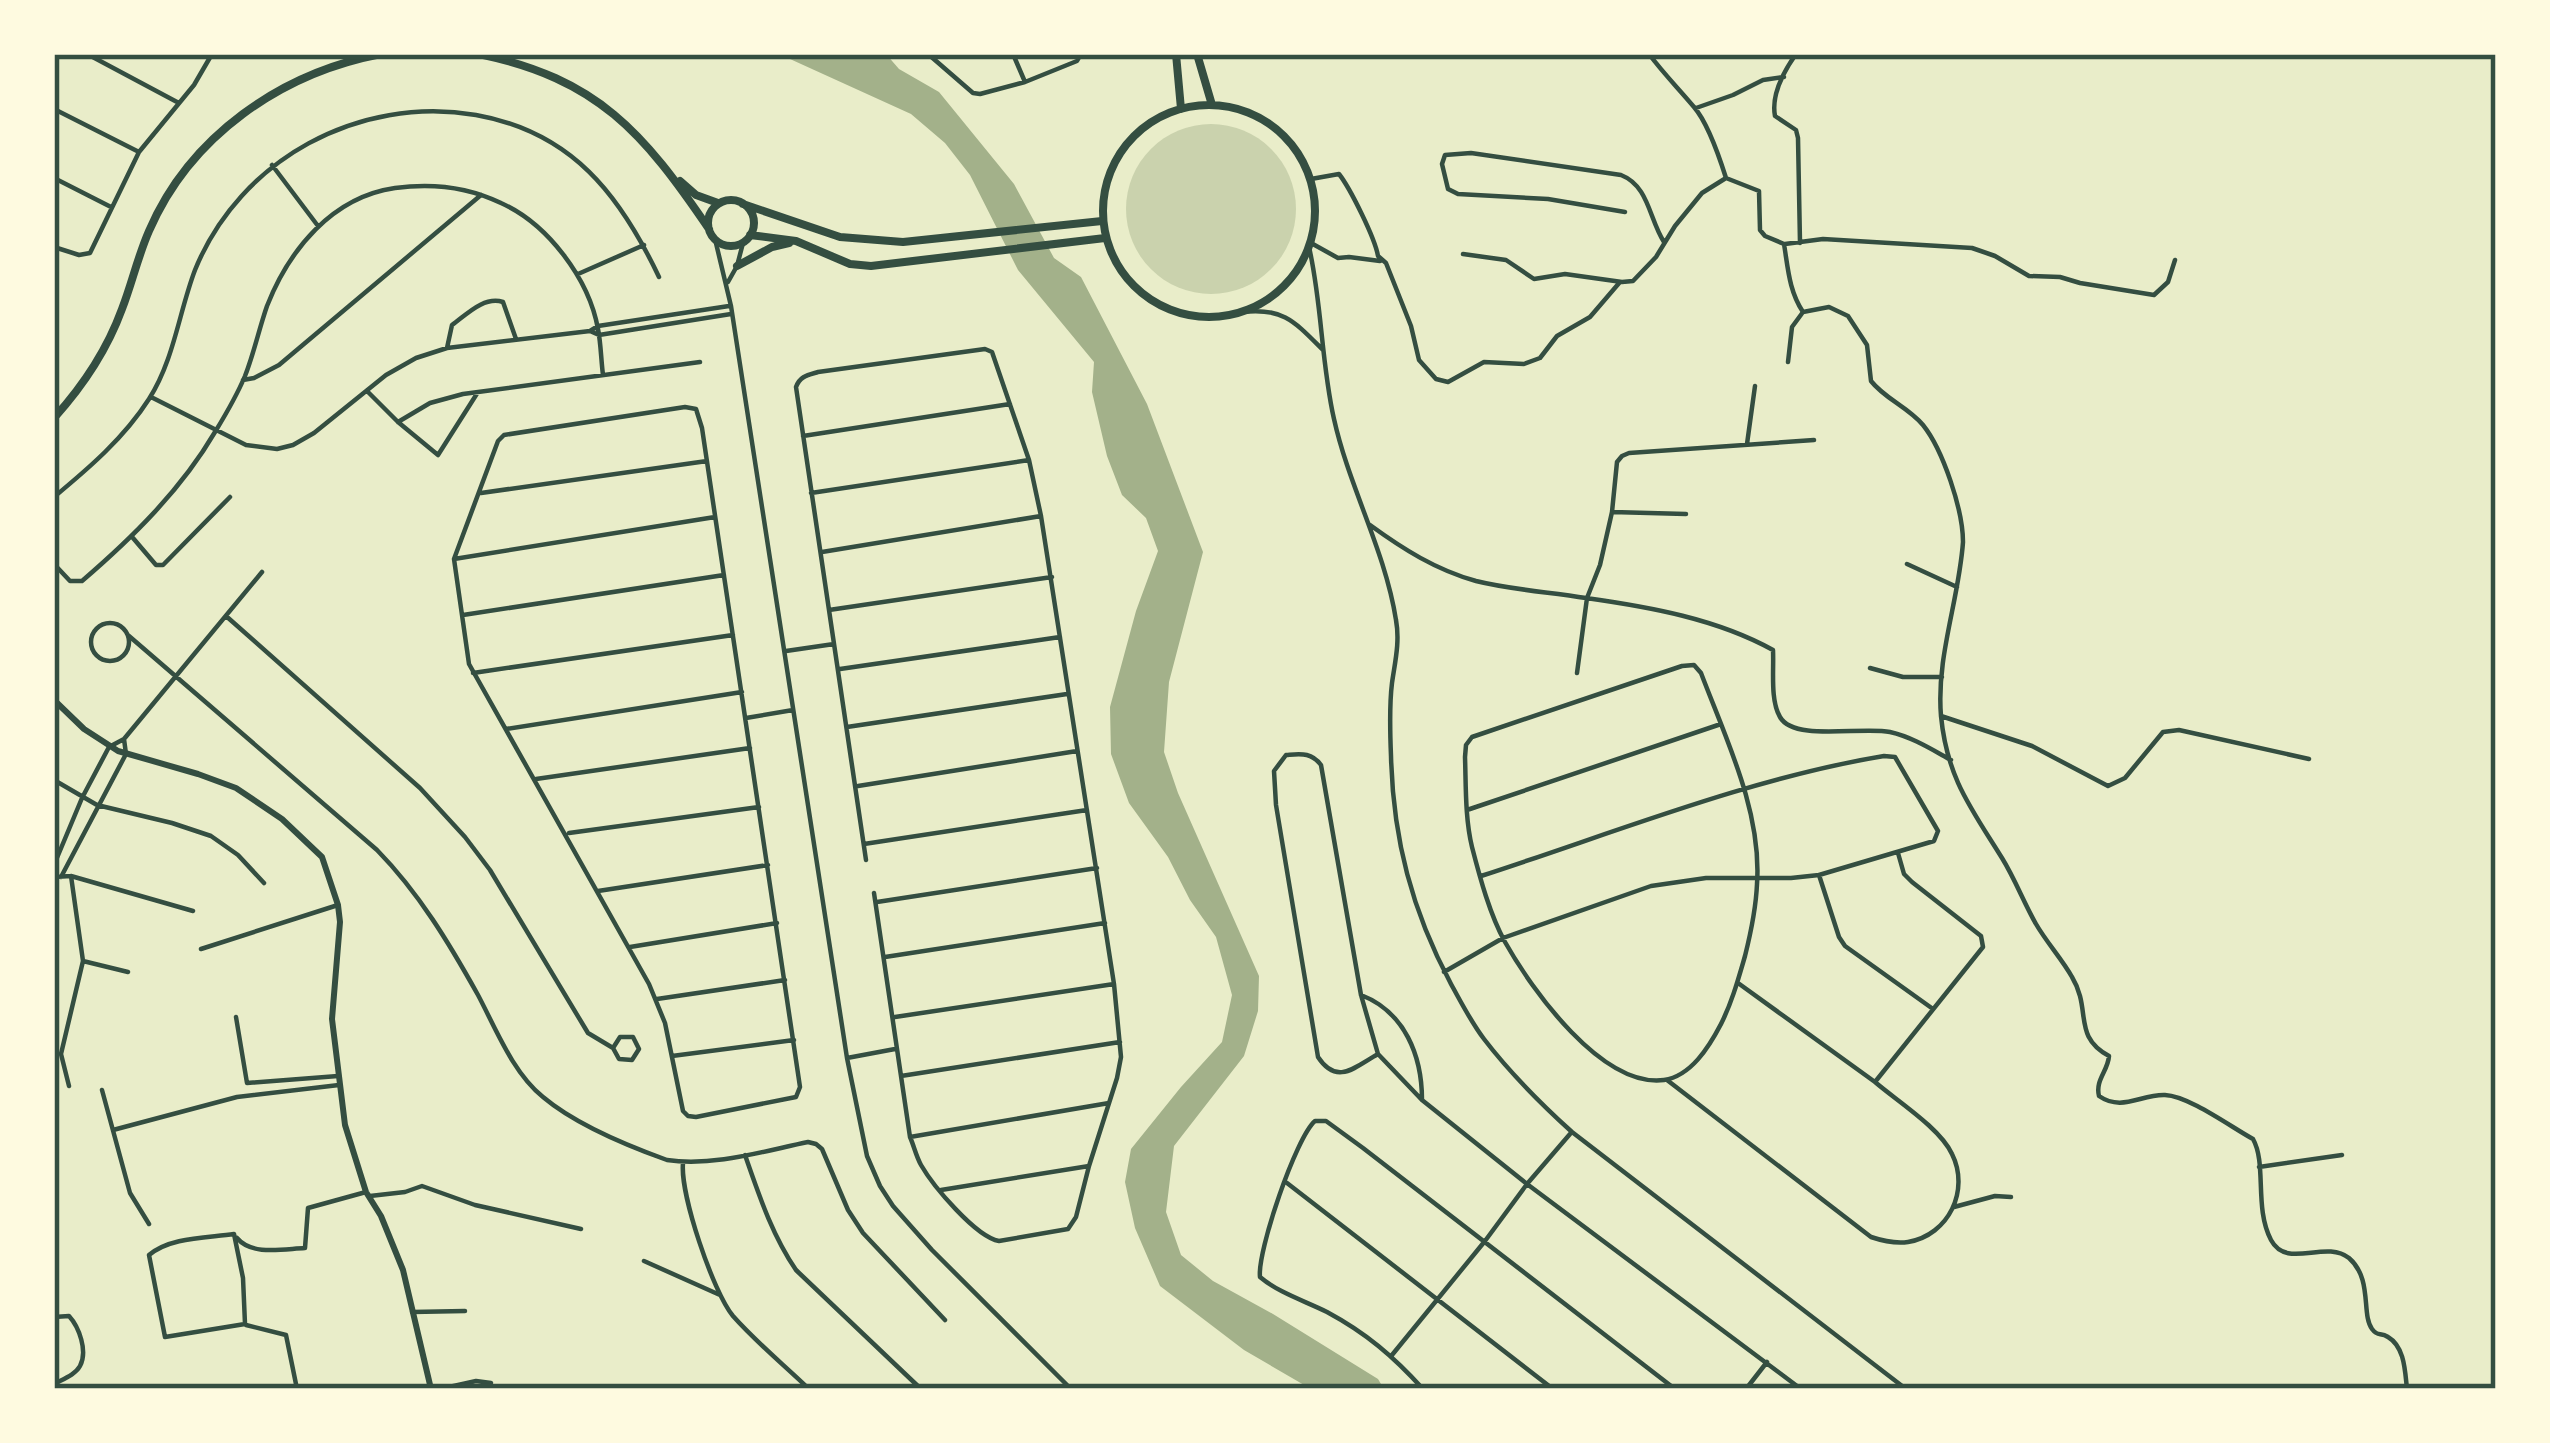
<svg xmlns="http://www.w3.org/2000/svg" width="2550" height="1443" viewBox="0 0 2550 1443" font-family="'Space Grotesk',sans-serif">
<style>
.green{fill:#cad2ad}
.water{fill:#a3b18a}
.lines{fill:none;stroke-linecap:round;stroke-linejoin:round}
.minor{stroke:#344e41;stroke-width:4.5}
.tertiary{stroke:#344e41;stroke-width:6}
.primary{stroke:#344e41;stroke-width:8}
.neatline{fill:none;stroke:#344e41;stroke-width:4.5}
</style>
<rect width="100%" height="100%" fill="#e9edc9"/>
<!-- green -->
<path class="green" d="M1126 209a85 85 0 1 1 170 0a85 85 0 1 1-170 0Z"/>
<!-- water -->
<path class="water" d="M779,54H886L899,69L939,92L1014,184L1054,258L1081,277L1147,404L1203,552L1169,682L1164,752L1178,793L1259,976L1258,1011L1244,1056L1174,1146L1166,1212L1181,1255L1213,1281L1273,1314L1378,1379L1384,1389H1311L1244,1350L1160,1286L1135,1228L1125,1182L1131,1149L1181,1087L1222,1042L1232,995L1216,937L1190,900L1168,857L1129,803L1111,754L1110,707L1136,611L1158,551L1146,518L1122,495L1107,456L1092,392L1094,362L1018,270L970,175L945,143L911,114Z"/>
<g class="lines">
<!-- minor -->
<path class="minor" d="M87,54L177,102
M928,54L973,93L980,94L1025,82L1077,61L1081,54
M1013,54L1025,82
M1649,54C1663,73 1679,89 1694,107C1707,122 1720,159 1726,178
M1796,54C1784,71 1771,95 1775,116L1796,130L1798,138L1800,243
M1696,108L1733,95L1763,80L1784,77
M54,109L139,152
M272,165L318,226
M54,178L111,207
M1726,178L1759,191L1760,230L1765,236L1784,244C1788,268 1789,291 1803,312L1829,307L1848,316L1867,345L1871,381C1885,399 1908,407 1923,425C1943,450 1963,510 1963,542C1959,600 1936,657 1941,716C1947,778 1971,808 2002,858C2015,879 2024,903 2036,924C2047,943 2062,959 2072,977C2092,1010 2072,1036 2109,1056C2108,1071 2095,1080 2099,1096C2122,1112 2141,1094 2165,1095C2189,1096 2231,1127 2253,1139C2267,1164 2254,1208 2271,1240C2287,1270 2325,1239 2349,1258C2373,1279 2361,1314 2372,1329C2378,1337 2380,1332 2388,1337C2405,1347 2405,1372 2407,1389
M1311,179L1339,174C1350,188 1375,238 1378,256L1386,263L1411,326L1419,360L1436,379L1448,382L1484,362L1524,364L1540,358L1557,336L1590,317L1620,282
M1625,212L1548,199L1458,194L1448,189L1442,164L1445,155L1471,153L1621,175C1649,186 1649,219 1664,242
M715,239L731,306L847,1058L867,1156L880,1186L893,1206L932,1250L1071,1389
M1311,243L1338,258L1349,257L1380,261
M1785,244L1823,239L1972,248L1995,256L2029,276L2060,277L2080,283L2154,295L2168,282L2175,260
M54,247L79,255L90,253L139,152L194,85L212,54
M1309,247C1322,303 1321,362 1334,419C1349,487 1385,550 1396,620C1400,642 1395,662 1392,683C1389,707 1390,732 1391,756C1393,839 1412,911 1451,984C1461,1002 1471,1022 1484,1039C1510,1073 1540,1103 1572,1132L1906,1389
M1463,254L1506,260L1534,279L1565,274L1622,282L1633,281L1656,257L1675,226L1702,193L1726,178
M578,274L644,245
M728,282L737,266L743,243
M1242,312C1283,307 1295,322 1323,350
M590,331L599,335L731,314
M447,348L452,325C467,314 484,296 503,302L516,339
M1788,362L1792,327L1803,312
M243,380L254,378L279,365L481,195
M367,391L398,422L438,455L478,392
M151,397L246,445L277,449L293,445L314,433L386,375L416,358L447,348L590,331L598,326L729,306
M685,407L696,409L702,428L800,1087L796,1097L696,1117L688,1116L683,1111L665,1023L649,984L469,664L454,559L498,441L504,435Z
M398,422L430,403L463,394L700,362
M803,436L1010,404
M1747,444L1755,386
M481,493L707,461
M811,493L1029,460
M54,497C89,468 124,438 149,399C174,360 179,312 195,270C240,159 359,95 476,115C572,132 620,195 659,277
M1612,512L1686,514
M1370,525C1403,549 1436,570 1476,581C1512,590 1550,592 1586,598C1650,607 1717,619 1773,650C1774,670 1770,700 1780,717C1794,742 1862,726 1890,732C1912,737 1931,749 1951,760
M133,538L156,565H163L230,497
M822,552L1041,516
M454,559L715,517
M54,564L70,581H82C132,538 181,490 215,432C226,414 237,395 245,376C254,353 259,329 267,306C289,250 332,197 395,188C431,183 468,187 501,203C548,224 589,279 598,329C601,344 601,360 603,375
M1907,564L1957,587
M829,610L1052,577
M463,615L724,575
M226,616L420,788L465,837L490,870L588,1033L613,1048L619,1059L632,1060L639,1049L633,1037H620L613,1048
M91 642a19 19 0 1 1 38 0a19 19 0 1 1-38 0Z
M129,636L377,850C419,893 449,943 478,995C496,1029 513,1073 543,1097C575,1124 628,1146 667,1160C713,1167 764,1151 808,1142L816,1144L822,1149L848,1210L863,1233L945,1320
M786,651L834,644
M1694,665L1701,673C1726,739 1762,812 1757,884C1756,908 1751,932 1745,956C1738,980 1732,1002 1721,1024C1709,1047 1691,1076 1664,1080C1602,1088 1532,990 1505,942C1490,915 1480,878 1472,847C1465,818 1466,786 1465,757L1466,745L1472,737L1682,666Z
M1870,668L1903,677H1942
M840,669L1060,637
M473,673L733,635
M1577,673L1587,598L1600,565L1612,512L1617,462L1622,456L1629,453L1814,440
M1941,716L2032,746L2108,786L2125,778L2163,732L2179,730L2309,759
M746,718L793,710
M847,727L1067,694
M506,729L742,692
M536,779L750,748
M54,780L97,805L172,823L211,836L238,855L264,883
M858,786L1077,751
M1467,810L1721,724
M569,833L759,807
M864,844L1087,810
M866,860L796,387C800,376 808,375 818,372L985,349L992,352L1029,460L1041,516L1114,984L1121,1057L1117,1078L1089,1166L1076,1217L1068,1229L999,1241C976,1237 933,1186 921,1165C916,1156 914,1146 910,1137L874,893
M54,865L82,798L109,747L124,739L262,572
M1819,875L1839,937L1845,946L1933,1009
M54,877L71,876L193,911
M61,877L126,754L124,739
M598,891L768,865
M877,902L1097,868
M630,947L777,923
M201,949L338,905
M885,957L1105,923
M83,961L128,972
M1444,972L1503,938L1651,886L1706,878H1791L1819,875L1934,841L1938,831L1895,757L1884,756C1750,778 1611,834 1481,876
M1738,983L1875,1082L1983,947L1981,936L1912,882L1904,874L1898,853
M1361,995C1405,1012 1422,1056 1422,1100
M657,999L785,980
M236,1017L247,1083L338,1076
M895,1017L1114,984
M1378,1054C1355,1067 1337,1086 1318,1057L1276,805L1274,771L1286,755C1301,754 1311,752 1321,765L1361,995L1378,1054L1422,1100L1527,1184L1485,1241L1392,1355
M672,1056L794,1040
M847,1058L895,1049
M901,1076L1120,1042
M1667,1080L1871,1237C1883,1241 1895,1244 1908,1242C1949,1235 1970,1190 1952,1154C1940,1128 1897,1101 1875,1082
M69,1086L61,1054L83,961L71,876
M102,1090L130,1193L149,1224
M113,1130L237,1097L339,1085
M1570,1134L1527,1184L1801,1389
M910,1137L1109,1103
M745,1155C759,1195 772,1235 796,1270L921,1389
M683,1163C680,1194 713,1292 733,1316C756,1342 784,1365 809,1389
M2259,1167L2342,1155
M1287,1183L1553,1389
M941,1190L1089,1166
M370,1196L405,1192L422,1186L475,1205L581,1229
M1954,1207L1995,1196L2011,1197
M234,1234L243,1278L245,1324L165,1337L149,1255C170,1237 206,1238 234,1234Z
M237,1238C252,1256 283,1249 305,1248L308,1208L366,1192
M644,1261L720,1295
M412,1312L465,1311
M54,1317L69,1316C79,1327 88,1351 80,1366C75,1375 63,1379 54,1384
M246,1325L286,1335L297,1389
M440,1389L476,1381L491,1383
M1423,1389C1393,1356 1366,1333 1327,1312C1305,1301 1279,1293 1260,1277C1257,1252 1296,1137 1315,1121H1326L1363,1148L1675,1389
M1746,1389L1767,1362"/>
<!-- tertiary -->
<path class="tertiary" d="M54,700L84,729L118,751L198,774L236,788L282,819L322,857L338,905L340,922L332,1019L345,1125L366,1192L381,1216L403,1270L431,1389"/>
<!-- primary -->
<path class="primary" d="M479,54C598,79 643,132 709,229
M1176,54L1181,109
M1197,54L1212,105
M1103 211a106 106 0 1 1 212 0a106 106 0 1 1-212 0Z
M680,181L696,195L718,203
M708 223a23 23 0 1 1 46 0a23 23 0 1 1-46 0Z
M743,204L840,237L903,242L1102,221
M750,235L796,241L850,264L871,266L1105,238
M737,266L772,247L789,243
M54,418C83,386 107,350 122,309C132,283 138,256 149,231C190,136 281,73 381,54"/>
</g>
<!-- border -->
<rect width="2550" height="1443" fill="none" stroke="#fefae0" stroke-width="114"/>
<rect x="57" y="57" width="2436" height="1329" class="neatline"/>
</svg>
